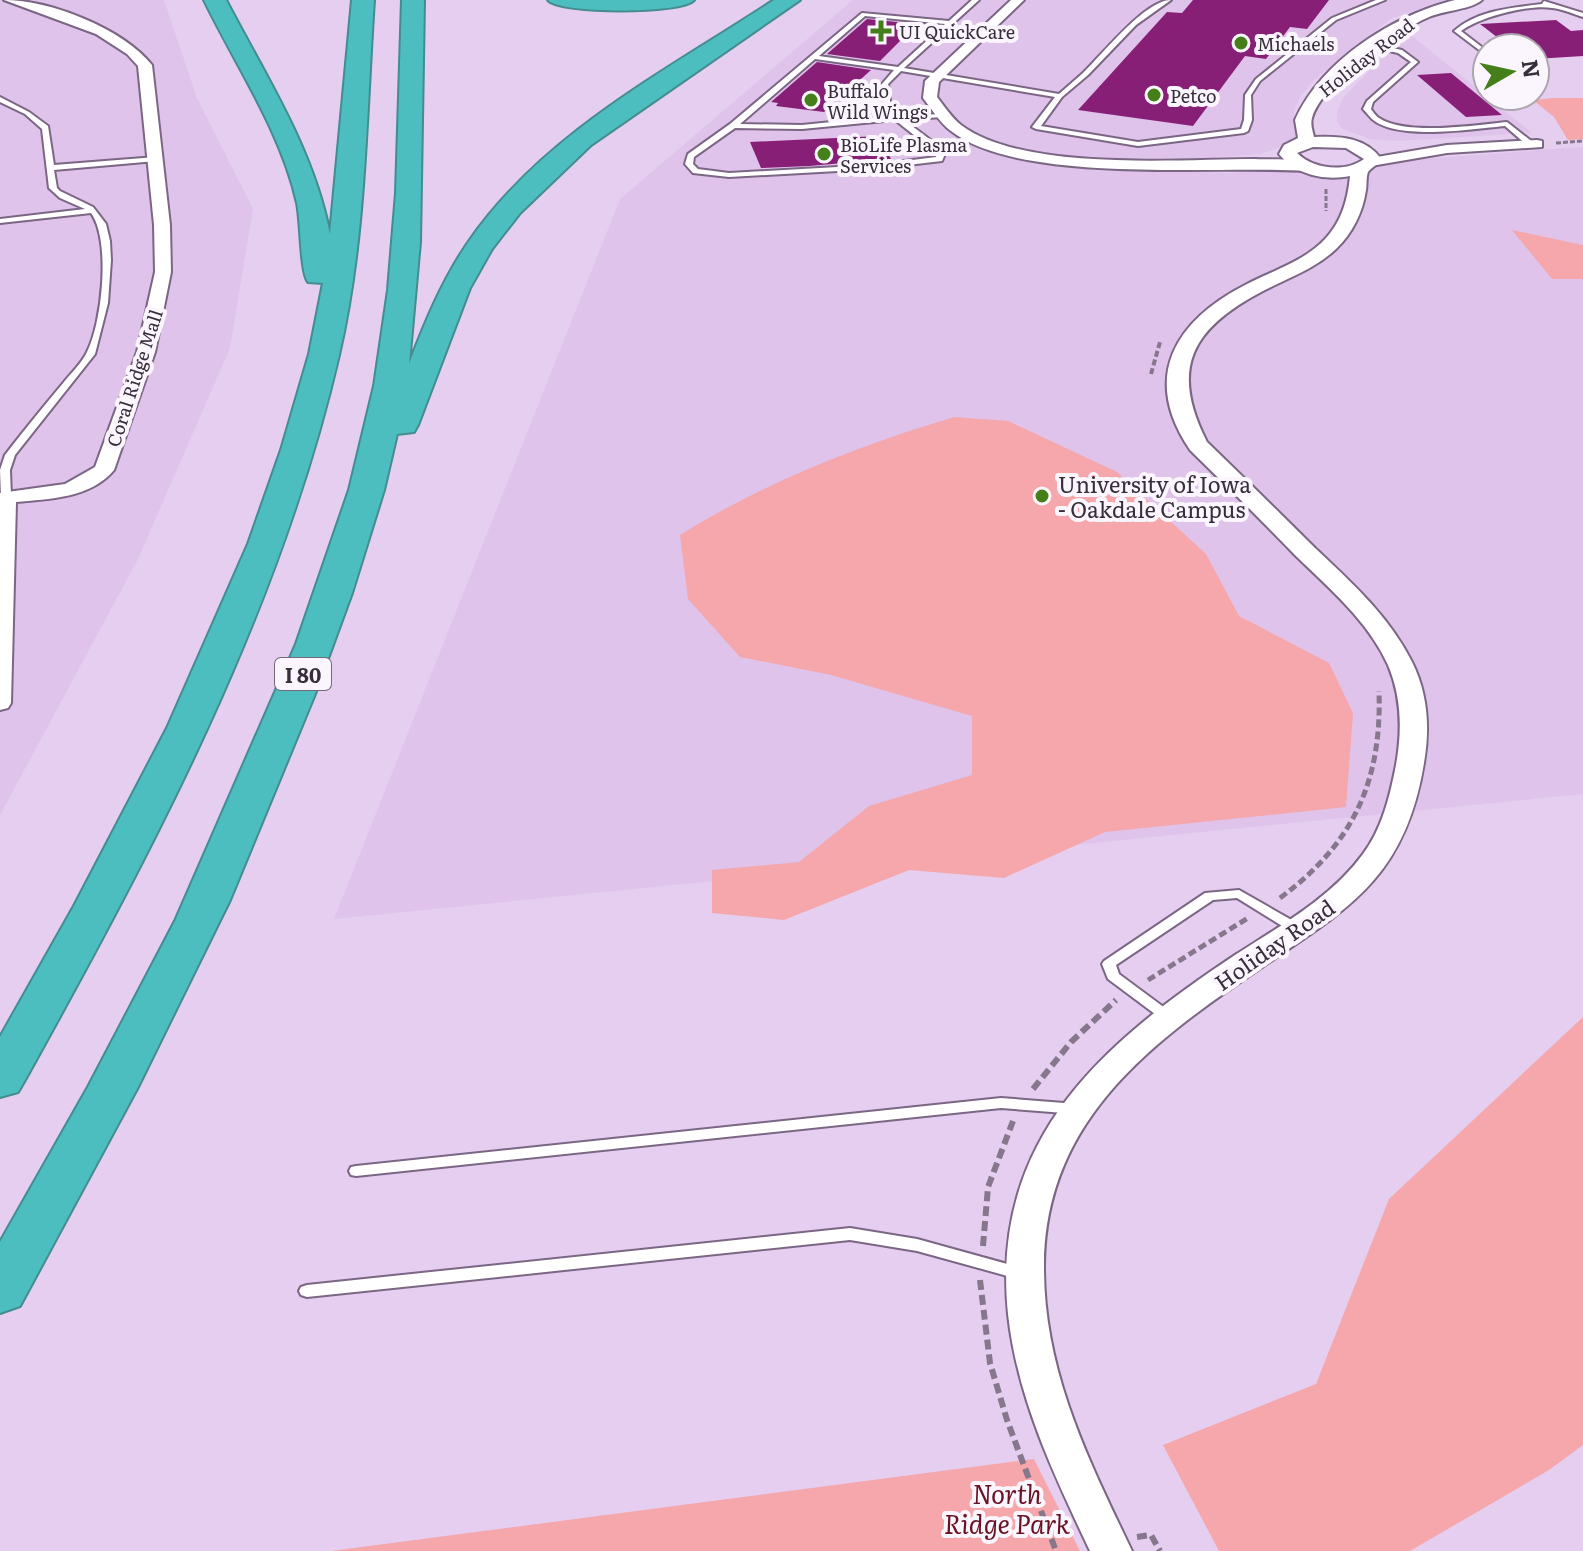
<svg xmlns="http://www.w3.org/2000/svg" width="1583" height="1551" viewBox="0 0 1583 1551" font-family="Literata,serif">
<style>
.built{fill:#dfc3eb}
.green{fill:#f5a7ab}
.building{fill:#881f77}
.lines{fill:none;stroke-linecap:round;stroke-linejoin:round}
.service-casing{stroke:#7b6684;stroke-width:4}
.minor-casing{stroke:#7b6684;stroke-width:4}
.tertiary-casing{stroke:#7b6684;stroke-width:4}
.motorway-casing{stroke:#458c91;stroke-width:4}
.path-far3{stroke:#86778d;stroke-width:3;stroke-dasharray:5 2;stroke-linecap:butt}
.path-far2{stroke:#86778d;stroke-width:4;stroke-dasharray:6 3;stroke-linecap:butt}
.path-far1{stroke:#86778d;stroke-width:5;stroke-dasharray:8 4;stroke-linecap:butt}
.path{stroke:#86778d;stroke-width:6;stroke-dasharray:10 5;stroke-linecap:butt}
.service{fill:#fff;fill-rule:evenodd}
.minor{fill:#fff;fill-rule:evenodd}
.tertiary{fill:#fff;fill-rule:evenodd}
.motorway{fill:#4cbebf;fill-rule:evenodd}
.poi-dot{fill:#447f1a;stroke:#fbf6fd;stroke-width:3}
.labels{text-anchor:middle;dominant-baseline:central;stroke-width:8;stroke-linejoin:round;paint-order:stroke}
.far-poi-label{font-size:18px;fill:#372e3b;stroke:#fbf6fd;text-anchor:start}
.far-street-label{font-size:18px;fill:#372e3b;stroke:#fbf6fd}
.shield{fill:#fbf6fd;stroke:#726a75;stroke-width:2}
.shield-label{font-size:20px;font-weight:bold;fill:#372e3b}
.poi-label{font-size:22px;fill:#372e3b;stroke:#fbf6fd;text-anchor:start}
.street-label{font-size:22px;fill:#372e3b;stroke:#fbf6fd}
.near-park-label{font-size:26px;font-style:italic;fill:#691224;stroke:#fbf6fd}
</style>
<rect width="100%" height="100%" fill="#e5ceef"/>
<!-- built -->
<path class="built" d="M0,0H164L197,98L253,209L230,348L138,559L0,815Z
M853,0H1446L1390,19L1314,80L1301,95L1294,111L1297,137L1283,146L1261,154L1081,168L1229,173L1583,147V794L334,919L620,199Z
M1407,32L1532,133L1396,141L1370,139L1343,129L1337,122V111L1344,97Z"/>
<!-- green -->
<path class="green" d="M1553,98H1583V139L1568,140L1554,117L1533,100Z
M1512,230L1583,245V279H1552Z
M954,417L1008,421L1117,472L1206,554L1239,616L1329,663L1353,713L1346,807L1105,832L1004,878L909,870L784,920L712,913V870L799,862L869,806L972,775V716L831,675L740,657L688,599L680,535C765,482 858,446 954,417Z
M1583,1017V1445L1549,1470L1410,1551H1219L1163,1445L1316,1384L1389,1199Z
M1034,1459L1080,1551H331Z"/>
<!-- building -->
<path class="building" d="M1193,0H1329L1307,29L1290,27L1266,59L1245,56L1193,126L1078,110L1167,12L1182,13Z
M867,19L917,24L880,61L827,54Z
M1556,20L1571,31L1583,30V56L1535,59V48H1511L1480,24Z
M817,62L871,70L824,112L776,106L778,103L771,102Z
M1451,73L1502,115L1466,117L1417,75Z
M879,136L891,159L809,166L761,168L750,142Z"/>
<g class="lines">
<defs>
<path id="service" d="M972,0H979L904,68L1059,94C1067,87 1075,80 1083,73C1102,55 1145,0 1171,0L1136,25L1088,75L1062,97L1041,126L1138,142L1241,129L1244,120L1245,95L1256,79L1332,18L1376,0H1385L1336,20L1260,81L1251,95L1252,120L1248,131L1244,133L1138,146L1036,129L1032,127L1055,97L901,71L888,84L891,109L899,116L943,114L945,115L941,117L904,120L940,147L945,154L942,161L873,169L729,177L693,173L685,164L688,154L730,124L862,13L949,21ZM865,16L945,24L898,67L819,56ZM815,59L894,70L882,84L884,110L891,116L802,125L740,124ZM895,120L934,151L937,154L936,157L873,165L729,173L698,169L693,164L694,157L735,128L802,129Z
M1544,1L1583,13V17C1573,14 1563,9 1552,8C1529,4 1480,17 1461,31L1487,51V56L1454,31C1478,10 1511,8 1542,4Z
M1373,44L1402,50L1418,62L1373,102L1371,109C1372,111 1377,117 1379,118C1406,136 1476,125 1507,122L1535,144L1528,146L1505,126C1473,129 1397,141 1372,119C1371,118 1364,110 1363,109L1367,101L1411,62L1398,53L1371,47V45Z
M0,97L29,112L48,126L54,165L156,157L160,159L156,161L54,170L57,188L60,191L93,207L106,224L110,241L111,260L108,303L95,354L15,455L10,470L11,497L6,500L1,497L0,470L5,455C24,430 44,406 64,382C71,373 82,363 87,352C102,323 111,240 91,213L0,223V219L85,209L60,198L49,188L42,129L25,114L0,102Z
M1239,890L1302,926L1304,929L1297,933L1292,932L1237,898L1213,900L1116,965L1119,974L1173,1014L1175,1017L1173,1020H1163L1108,979L1102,964L1104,961L1205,893Z
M1001,1098L1077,1104L1082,1105L1084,1109L1082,1113L1077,1114L1001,1108L356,1176L351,1175L349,1171L351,1167L356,1166Z
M850,1228L917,1239L1022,1268L1028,1270L1030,1274L1028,1278L1022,1280L917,1251L850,1240L307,1297L301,1295L299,1291L301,1287L307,1285Z"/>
<path id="minor" d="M4,0C50,0 122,28 152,65L170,225L171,272L155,352L114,470C91,498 49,499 16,502L11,703L8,708L0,710V493L65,484L95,467L137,352L155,272L154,225L138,66L127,54L96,34Z
M1011,0H1024L939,82L937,97C944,106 952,118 961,125C1024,172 1178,159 1255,159C1271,160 1302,157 1314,167L1307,171C1217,165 1020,185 951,131C940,123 931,108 923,98L925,81Z
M1537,140L1542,141V147L1447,153L1371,166L1364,162L1371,158L1447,145Z"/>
<path id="tertiary" d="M1455,0H1482C1470,10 1445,10 1429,17C1396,31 1322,83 1312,118C1310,125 1313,131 1314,137C1340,136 1366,137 1382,160C1378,164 1371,168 1368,172C1366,177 1367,185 1366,190C1363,212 1352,234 1336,249C1315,269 1288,278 1263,291C1192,328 1169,368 1207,442C1243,477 1279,512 1315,548C1352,583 1389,616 1412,662C1428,694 1430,728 1424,763C1417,806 1403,847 1373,881C1345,913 1306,937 1271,961C1159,1037 1045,1115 1044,1265C1043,1370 1088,1459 1132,1551H1090C1054,1475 1017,1398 1008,1314C990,1138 1103,1043 1235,955C1280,926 1331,898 1363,854C1382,829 1390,796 1396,765C1402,731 1402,698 1388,665C1368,621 1330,589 1296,556C1261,520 1226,485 1190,450C1140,376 1176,320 1247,284C1274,270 1305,261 1326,238C1342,221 1348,198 1350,176C1325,181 1296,175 1279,154L1284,145L1298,138L1295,120C1322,60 1394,15 1455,0ZM1313,147L1346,148L1364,159C1345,173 1313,169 1297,153Z"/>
<path id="motorway" d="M204,0H226C266,77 313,148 330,234L352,0H374C366,118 366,239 339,355C279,614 153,849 25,1080L18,1092L0,1097V1037L74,906L167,728L248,544L281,450L309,354L323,283L308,282C300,271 301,221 297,203C281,131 236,66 204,0Z
M402,0H424L420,242L409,364C425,322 442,281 467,244C542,134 666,71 774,0H800L591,145L520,213L492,249L470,288L418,425L414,432L397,434L384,490L352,593L315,694L230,900L138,1087L20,1306L0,1313V1242L88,1087L175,921L296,644L349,490L374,386L388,290L396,193Z
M548,0H694C683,14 559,14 548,0Z"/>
</defs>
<!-- service casing -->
<use href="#service" class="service-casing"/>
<!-- minor casing -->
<use href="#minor" class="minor-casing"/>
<!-- tertiary casing -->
<use href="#tertiary" class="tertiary-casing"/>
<!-- motorway casing -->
<use href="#motorway" class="motorway-casing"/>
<!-- path-far3 -->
<path class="path-far3" d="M1556,143L1583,141
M1326,189V211"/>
<!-- path-far2 -->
<path class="path-far2" d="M1151,374L1160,342"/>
<!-- path-far1 -->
<path class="path-far1" d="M1280,898C1353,844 1382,782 1379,691
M1148,980L1248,918"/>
<!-- path -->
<path class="path" d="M1033,1089L1071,1042L1116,1000
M983,1246L988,1187L1013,1121
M980,1280L990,1363L1007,1420L1056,1551
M1137,1537L1151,1535L1160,1551"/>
<!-- service -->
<use href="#service" class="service"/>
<!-- minor -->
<use href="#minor" class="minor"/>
<!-- tertiary -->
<use href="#tertiary" class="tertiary"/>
<!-- motorway -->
<use href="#motorway" class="motorway"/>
</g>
<!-- markers -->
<g class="poi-dot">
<path d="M877 19h8v8h8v8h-8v8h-8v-8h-8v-8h8z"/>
<circle cx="1241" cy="43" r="8"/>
<circle cx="1154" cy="95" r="8"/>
<circle cx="811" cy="100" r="8"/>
<circle cx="824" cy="154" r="8"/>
<circle cx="1042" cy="496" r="8"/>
</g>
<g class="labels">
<!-- far-poi labels -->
<g class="far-poi-label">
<text x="899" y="31">UI QuickCare</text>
<text x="1257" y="43">Michaels</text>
<text x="827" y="90">Buffalo<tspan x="827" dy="21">Wild Wings</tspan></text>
<text x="1170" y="95">Petco</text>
<text x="840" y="144">BioLife Plasma<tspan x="840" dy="21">Services</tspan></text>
</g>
<!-- far-street labels -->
<g class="far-street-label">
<text transform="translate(1366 57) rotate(-38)">Holiday Road</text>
<text transform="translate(134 378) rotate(-72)">Coral Ridge Mall</text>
</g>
<!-- shield labels -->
<rect class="shield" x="275" y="658" width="56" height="32" rx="6"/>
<g class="shield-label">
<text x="303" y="674">I 80</text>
</g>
<!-- poi labels -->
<g class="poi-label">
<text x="1058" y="483">University of Iowa<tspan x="1058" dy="25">- Oakdale Campus</tspan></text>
</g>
<!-- street labels -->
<g class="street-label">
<text transform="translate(1274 944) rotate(-35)">Holiday Road</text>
</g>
<!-- near-park labels -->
<g class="near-park-label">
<text x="1007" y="1492">North<tspan x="1007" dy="30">Ridge Park</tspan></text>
</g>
</g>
<!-- north arrow -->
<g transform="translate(1511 72) rotate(81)"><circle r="38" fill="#fbf6fd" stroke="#ada6af" stroke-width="2"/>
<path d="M0-6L14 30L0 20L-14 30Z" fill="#447f1a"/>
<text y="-12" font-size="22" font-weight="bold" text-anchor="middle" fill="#372e3b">N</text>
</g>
</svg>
